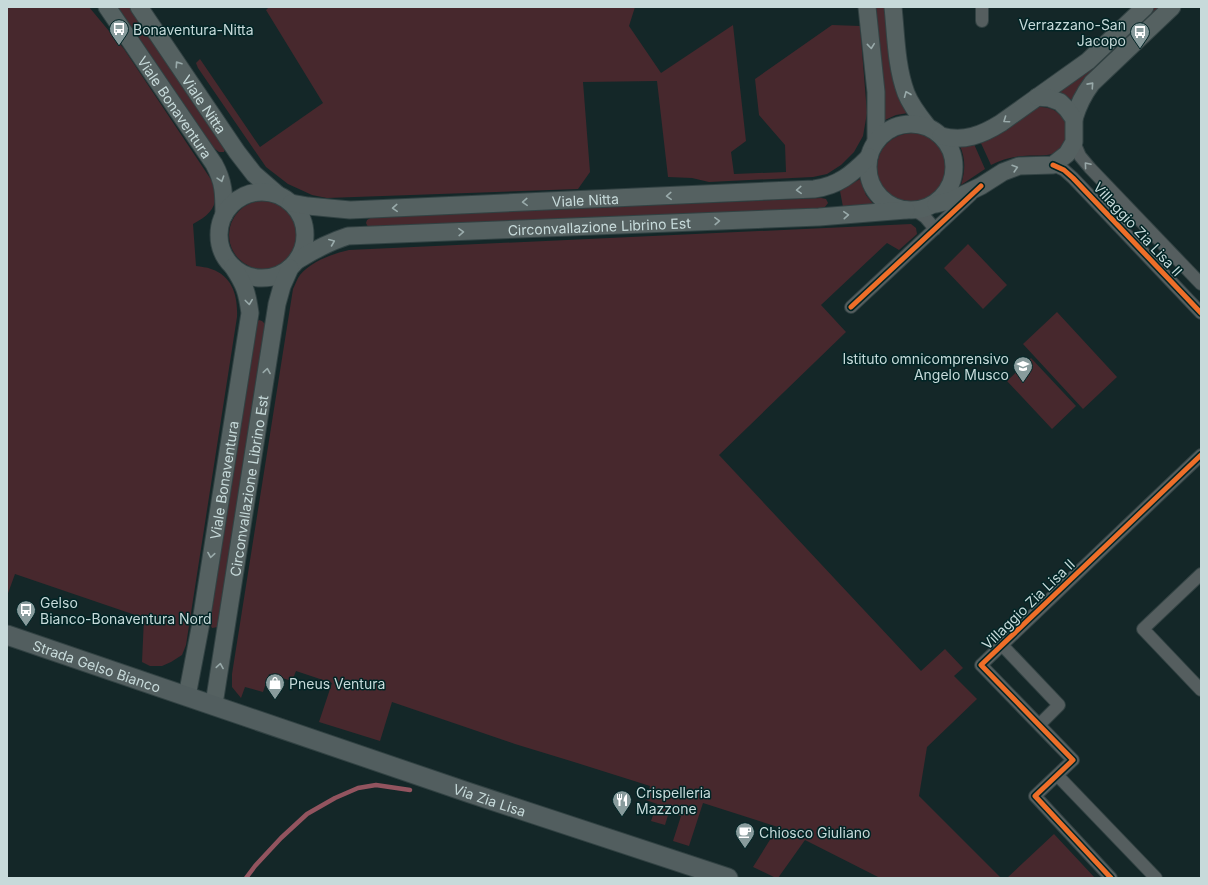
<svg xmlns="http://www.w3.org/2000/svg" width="1208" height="885" viewBox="0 0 1208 885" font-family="Inter,sans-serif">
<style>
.green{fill:#47282d}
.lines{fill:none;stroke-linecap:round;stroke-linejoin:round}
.stream{stroke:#92545f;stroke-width:4.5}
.minor-casing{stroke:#324243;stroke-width:14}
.secondary-casing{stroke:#324243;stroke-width:19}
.primary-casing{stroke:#324243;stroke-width:21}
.minor{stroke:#555e5f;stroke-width:12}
.secondary{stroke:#556161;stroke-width:17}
.primary{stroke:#525e5f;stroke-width:19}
.cycleway-casing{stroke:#022526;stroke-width:8}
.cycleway{stroke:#ee6e29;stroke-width:5}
.oneway{stroke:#9aa}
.oneway2{stroke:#99a8a9}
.labels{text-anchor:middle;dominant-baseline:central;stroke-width:3;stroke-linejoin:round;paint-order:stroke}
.poi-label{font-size:14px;fill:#c7dada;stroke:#022526;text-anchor:start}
.street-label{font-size:14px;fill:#c7dada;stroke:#022526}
</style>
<rect width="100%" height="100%" fill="#142728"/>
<!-- green -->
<path class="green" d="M7,7H89L124,49L212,181C220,204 213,213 193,224L196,266C201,267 207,267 211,269C233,276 238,297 237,317L186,645L182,655L171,662L162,666H150L142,662L144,618L15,574L7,596Z
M118,7H131L225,149L224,152H219L214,148Z
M269,7H635L629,26L661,73L733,25L746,141L731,152L734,174L786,172L785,145L759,115L755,79L832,25L860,26L867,113L863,136L854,152L841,165L827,174L813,177L709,182L692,178L668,177L657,81L583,82L590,172L578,189L327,198L312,195L299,189L288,184L266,167L198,68L196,63L200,59L260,147L323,103L266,10Z
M874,7H887L908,113L896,115L885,120L884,103Z
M1155,7H1162L1082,83L1072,100L1057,91L1100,60Z
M1038,107C1046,107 1054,108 1060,115C1066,120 1067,126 1067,134C1064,161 1040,154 1023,156C1011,157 1001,160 991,165L980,141Z
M877 168a35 35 0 1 1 70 0a35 35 0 1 1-70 0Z
M974,144L985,169L961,185C965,171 966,160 960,146Z
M860,179L866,195L874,205L843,207L840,191Z
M821,198L826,199L828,203L825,207L822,208L373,228L368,227L366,223L367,220L372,217Z
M229 235a34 34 0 1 1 68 0a34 34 0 1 1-68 0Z
M911,224L916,228L917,234L899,250L887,243L821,305L846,332L719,455L921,671L945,649L963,668L954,676L977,699L927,747L919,796L1001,878H880L805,840L778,878H776L753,867L778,827L703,803L689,846L673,841L681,816L669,812L665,825L651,821L657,804L646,800L650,786L574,762L515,744L392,702L380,741L319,722L332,683L296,671L292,681L269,674L263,692L245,687L241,698L232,687V674L293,289C295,285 297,279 300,275C312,261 332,254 349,250Z
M968,244L1007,285L983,309L944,268Z
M1057,312L1117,377L1083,409L1023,344Z
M259,320L262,321L266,325L218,627L212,628L210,623L255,324Z
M1031,358L1076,406L1052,429L1007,381Z
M1054,834L1095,878H1007Z"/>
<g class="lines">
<!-- stream -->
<path class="stream" d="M246,878L255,866L281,838L307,814L335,798L358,788L376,785L410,790"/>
<defs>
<path id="minor" d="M982,7V21
M1074,142L1080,156L1090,168L1201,284
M1053,165L1064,170L1073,178L1201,313
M915,210L925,217L935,229
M851,307L971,195
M1201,574L1143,629L1201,690
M1002,645L1059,705L1039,725
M1057,775L1156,878
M1111,878L1035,796L1073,760L981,665L1201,455"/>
<g id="secondary">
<path id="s1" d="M107,7L214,164C224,182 224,194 224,215"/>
<path id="s2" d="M139,7L237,152L254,174L277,194"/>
<path d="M867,7L876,92V142"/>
<path d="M893,7C896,35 896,66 906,93C911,106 920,117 928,127"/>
<path d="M1074,119C1078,105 1083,95 1092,83L1172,7"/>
<circle cx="911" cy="167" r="43"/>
<path d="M941,136C964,142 982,135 1001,123L1088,61L1145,7"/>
<circle cx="262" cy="235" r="43"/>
<path id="s3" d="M291,203L308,206L350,210L814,189C838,186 852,174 869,157"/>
<path d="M936,204L952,200L981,186L1003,172L1019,166L1053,165L1067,154L1074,142V119L1067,109L1060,102L1049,98L1037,97"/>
<path id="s4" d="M298,260C314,250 329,242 348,236L819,217L906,210"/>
<path id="s5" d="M187,696L200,628L250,313C247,292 245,285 233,267"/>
<path id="s6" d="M214,704L277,304L282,286L290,268"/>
</g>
<g id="primary">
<path id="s7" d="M7,635L470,793L728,878"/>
</g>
</defs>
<!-- minor casing -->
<use href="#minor" class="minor-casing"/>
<!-- secondary casing -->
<use href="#secondary" class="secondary-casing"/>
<!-- primary casing -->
<use href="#primary" class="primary-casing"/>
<!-- minor -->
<use href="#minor" class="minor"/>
<!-- secondary -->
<use href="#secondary" class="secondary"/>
<!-- primary -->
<use href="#primary" class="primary"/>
<defs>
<path id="cycleway" d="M1053,165L1064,170L1073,178L1201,313
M851,307L981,186
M1111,878L1035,796L1073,760L981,665L1201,455"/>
</defs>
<!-- cycleway casing -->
<use href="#cycleway" class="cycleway-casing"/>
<!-- cycleway -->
<use href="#cycleway" class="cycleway"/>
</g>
<!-- one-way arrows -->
<defs><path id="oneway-chevron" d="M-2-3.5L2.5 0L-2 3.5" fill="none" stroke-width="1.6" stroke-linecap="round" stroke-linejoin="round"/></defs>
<g class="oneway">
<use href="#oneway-chevron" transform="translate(871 46) rotate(84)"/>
<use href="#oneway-chevron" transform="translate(178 64) rotate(-124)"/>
<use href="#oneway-chevron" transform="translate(1091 85) rotate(-48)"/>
<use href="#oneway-chevron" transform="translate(907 94) rotate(-112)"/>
<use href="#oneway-chevron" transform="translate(1006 120) rotate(145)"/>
<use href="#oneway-chevron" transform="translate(1015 168) rotate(-17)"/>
<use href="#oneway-chevron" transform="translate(221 179) rotate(72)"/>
<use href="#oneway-chevron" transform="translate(799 190) rotate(177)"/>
<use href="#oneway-chevron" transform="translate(669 196) rotate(177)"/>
<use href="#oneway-chevron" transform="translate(525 202) rotate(177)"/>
<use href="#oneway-chevron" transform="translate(395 208) rotate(177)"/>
<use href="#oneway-chevron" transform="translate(846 215) rotate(-4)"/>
<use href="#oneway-chevron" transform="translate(717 221) rotate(-2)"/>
<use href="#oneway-chevron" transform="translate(461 232) rotate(-2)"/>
<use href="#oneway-chevron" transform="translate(332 242) rotate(-22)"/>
<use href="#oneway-chevron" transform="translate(249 302) rotate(83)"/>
<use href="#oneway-chevron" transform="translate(267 371) rotate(-81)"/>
<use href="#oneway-chevron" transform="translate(211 555) rotate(99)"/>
<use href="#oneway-chevron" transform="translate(220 666) rotate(-81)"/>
</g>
<use class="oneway2" href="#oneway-chevron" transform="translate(1087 165) rotate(-130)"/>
<!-- icons -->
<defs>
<symbol id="bus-pin" viewBox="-11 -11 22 30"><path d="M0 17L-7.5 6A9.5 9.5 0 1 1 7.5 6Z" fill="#889b9c" stroke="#022526"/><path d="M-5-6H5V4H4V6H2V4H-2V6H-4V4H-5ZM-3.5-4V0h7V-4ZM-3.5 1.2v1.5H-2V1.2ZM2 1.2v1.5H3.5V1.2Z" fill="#fff"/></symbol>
<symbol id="school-pin" viewBox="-11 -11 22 30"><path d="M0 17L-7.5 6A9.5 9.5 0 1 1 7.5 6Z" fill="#889b9c" stroke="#022526"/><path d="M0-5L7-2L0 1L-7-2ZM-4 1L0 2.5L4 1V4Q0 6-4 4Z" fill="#fff"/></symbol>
<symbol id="shop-pin" viewBox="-11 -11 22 30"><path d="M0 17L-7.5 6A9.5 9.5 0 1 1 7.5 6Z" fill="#889b9c" stroke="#022526"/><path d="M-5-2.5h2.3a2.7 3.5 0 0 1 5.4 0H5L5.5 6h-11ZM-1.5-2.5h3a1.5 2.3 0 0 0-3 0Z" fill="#fff"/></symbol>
<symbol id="restaurant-pin" viewBox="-11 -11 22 30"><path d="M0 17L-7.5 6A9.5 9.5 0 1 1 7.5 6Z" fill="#889b9c" stroke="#022526"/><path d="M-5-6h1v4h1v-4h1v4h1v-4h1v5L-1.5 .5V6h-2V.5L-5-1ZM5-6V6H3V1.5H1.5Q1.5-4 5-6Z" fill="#fff"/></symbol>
<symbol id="cafe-pin" viewBox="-11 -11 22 30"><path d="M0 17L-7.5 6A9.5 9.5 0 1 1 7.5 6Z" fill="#889b9c" stroke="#022526"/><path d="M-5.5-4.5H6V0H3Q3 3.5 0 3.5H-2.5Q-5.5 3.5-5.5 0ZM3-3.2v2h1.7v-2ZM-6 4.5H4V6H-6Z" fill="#fff"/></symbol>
</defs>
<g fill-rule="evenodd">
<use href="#bus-pin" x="108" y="18" width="22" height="30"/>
<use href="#bus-pin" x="1129" y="21" width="22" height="30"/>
<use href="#school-pin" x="1012" y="355" width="22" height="30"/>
<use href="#bus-pin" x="15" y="599" width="22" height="30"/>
<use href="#shop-pin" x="264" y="672" width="22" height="30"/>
<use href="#restaurant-pin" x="611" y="789" width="22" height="30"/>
<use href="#cafe-pin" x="734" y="821" width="22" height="30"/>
</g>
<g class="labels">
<!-- poi labels -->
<g class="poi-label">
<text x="1126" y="24" text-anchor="end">Verrazzano-San<tspan x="1126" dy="16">Jacopo</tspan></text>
<text x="133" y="29">Bonaventura-Nitta</text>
<text x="1009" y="358" text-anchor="end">Istituto omnicomprensivo<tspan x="1009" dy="16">Angelo Musco</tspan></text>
<text x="40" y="602">Gelso<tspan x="40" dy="16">Bianco-Bonaventura Nord</tspan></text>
<text x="289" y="683">Pneus Ventura</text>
<text x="636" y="792">Crispelleria<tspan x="636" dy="16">Mazzone</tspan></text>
<text x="759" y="832">Chiosco Giuliano</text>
</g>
<!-- street labels -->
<g class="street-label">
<text stroke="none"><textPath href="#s2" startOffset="117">Viale Nitta</textPath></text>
<text stroke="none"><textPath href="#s1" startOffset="121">Viale Bonaventura</textPath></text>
<text stroke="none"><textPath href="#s3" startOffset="295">Viale Nitta</textPath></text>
<text stroke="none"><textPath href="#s4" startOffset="307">Circonvallazione Librino Est</textPath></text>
<text transform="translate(1138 229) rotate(47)">Villaggio Zia Lisa II</text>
<text stroke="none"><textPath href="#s5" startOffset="219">Viale Bonaventura</textPath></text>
<text stroke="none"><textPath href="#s6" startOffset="221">Circonvallazione Librino Est</textPath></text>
<text transform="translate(1028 604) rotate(-44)">Villaggio Zia Lisa II</text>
<text stroke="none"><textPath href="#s7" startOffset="95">Strada Gelso Bianco</textPath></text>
<text stroke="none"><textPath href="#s7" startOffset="510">Via Zia Lisa</textPath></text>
</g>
</g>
<!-- border -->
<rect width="1208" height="885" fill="none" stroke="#c7dada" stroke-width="16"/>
</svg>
